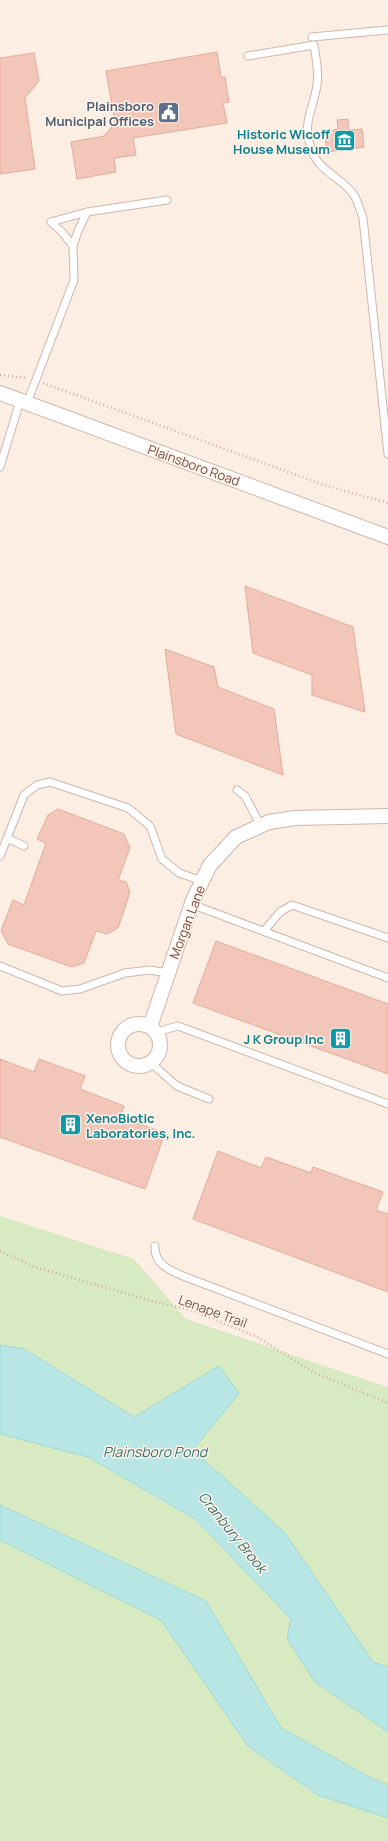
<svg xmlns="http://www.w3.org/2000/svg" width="388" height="1841" viewBox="0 0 388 1841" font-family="Manrope,sans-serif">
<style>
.green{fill:#d8eac1}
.water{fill:#b7e6e5;stroke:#9dd8d7}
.building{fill:#f2c7b9;stroke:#e5aa9a}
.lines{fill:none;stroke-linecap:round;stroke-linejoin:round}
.lane-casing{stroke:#d0b6ac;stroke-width:9}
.street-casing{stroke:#d0b6ac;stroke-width:16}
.path{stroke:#d7aa9d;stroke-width:2.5;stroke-dasharray:1 3;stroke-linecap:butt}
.lane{stroke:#fff;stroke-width:7}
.street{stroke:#fff;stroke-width:14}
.labels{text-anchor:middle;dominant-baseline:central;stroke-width:3;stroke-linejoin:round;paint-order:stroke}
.service-label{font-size:13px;font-weight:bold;fill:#4e5e75;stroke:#fff2e8;text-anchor:end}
.culture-label{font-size:13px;font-weight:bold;fill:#0d838f;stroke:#fff2e8;text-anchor:end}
.street-label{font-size:13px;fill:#745148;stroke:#fff2e8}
.water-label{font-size:14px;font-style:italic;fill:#397373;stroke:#fff2e8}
</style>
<rect width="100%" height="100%" fill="#fceee2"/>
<!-- green -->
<path class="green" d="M0,1216L134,1259L186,1319L388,1387V1667L373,1662L285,1533L193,1450L239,1393L219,1366L134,1417L24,1349L0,1345Z
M0,1434L88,1457L195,1520L291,1619L315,1682L388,1732V1785L371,1778L281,1728L206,1601L0,1505Z
M0,1540L161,1620L248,1746L318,1795L388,1818V1841H0Z"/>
<!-- water -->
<path class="water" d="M0,1345L24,1349L134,1417L219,1366L239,1393L193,1450L285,1533L373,1662L388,1667V1732L315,1682L287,1639L291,1619L195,1519L88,1457L0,1434Z
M0,1505L206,1601L281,1728L371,1778L388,1785V1818L318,1795L248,1746L161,1620L0,1540Z"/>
<!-- building -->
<path class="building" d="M217,52L221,77H225L229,102L223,103L227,123L133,138L136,155L114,158L116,172L77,179L71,142L104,136L115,123L106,71Z
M34,53L39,81L25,98L35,169L0,174V58Z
M348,119L349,130L362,129L364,147L327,152L325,135L334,134L333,130L338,129L337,120Z
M245,586L353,627L365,712L312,695V675L253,653Z
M165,649L214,667L218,687L274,709L283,775L176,734Z
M58,809L124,834L130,848L118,880L126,882L130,892L118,928L107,934L96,931L84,963L72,967L8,944L1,931L13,900L24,905L46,843L37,839L48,815Z
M216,941L388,1004V1074L193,1003Z
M0,1059L34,1072L39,1059L85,1076L80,1089L124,1106L120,1117L165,1133L145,1189L0,1137Z
M218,1151L261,1168L266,1157L311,1173L313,1167L383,1192L376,1210L388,1214V1292L193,1219Z"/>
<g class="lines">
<defs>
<path id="lane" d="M312,37L387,30
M248,56L314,45C316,58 319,71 317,85C313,112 301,122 312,151C318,170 343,179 354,195C358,202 360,210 363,218L388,454
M51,222L87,212L167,200
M73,246L78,231L87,212
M27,403L74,280L73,246L63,233L51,222
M0,467L20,401
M237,790L245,796L261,826
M7,838L24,846
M0,856L24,795L37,785L50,782L128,808L150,826L162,859L179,873L202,881
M191,904L388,978
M264,931L280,912L292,905L388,938
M0,966L62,991L80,989L125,973L150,970L168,973
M156,1032L178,1026L388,1104
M151,1063L177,1086L209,1099
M155,1246C154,1264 169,1270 183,1276L388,1354"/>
<path id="street" d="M0,393L388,537
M118 1045a21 21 0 1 1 42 0a21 21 0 1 1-42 0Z
M150,1027L193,900L210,865L236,837L269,822L295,818L388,816"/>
</defs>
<!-- lane casing -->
<use href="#lane" class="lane-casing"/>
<!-- street casing -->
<use href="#street" class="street-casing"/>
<!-- path -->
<path class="path" d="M0,375L27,378
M43,383L327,486L388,503
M0,1251L35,1267L152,1301L194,1311L257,1337L313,1372L388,1403"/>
<!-- lane -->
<use href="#lane" class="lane"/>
<!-- street -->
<use href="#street" class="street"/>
</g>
<!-- icons -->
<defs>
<symbol id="civic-square" viewBox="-11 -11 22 22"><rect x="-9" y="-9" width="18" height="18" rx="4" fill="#5c6f8a" stroke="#fff2e8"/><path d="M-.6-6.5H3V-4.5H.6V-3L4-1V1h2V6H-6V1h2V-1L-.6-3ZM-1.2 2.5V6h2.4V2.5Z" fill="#fff"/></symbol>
<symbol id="museum-square" viewBox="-11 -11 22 22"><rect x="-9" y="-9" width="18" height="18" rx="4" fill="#0f9aa8" stroke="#fff2e8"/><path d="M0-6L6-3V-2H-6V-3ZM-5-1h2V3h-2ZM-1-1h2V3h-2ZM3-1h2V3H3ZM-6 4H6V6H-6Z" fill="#fff"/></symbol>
<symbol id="building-square" viewBox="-11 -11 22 22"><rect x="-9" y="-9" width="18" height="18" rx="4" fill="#0f9aa8" stroke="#fff2e8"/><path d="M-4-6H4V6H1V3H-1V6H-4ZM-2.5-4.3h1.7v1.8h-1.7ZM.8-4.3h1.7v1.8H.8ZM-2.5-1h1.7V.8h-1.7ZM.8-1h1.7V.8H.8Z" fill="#fff"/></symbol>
</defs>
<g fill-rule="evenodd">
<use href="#civic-square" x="156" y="100" width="25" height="25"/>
<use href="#museum-square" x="332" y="128" width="25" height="25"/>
<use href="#building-square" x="328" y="1026" width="25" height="25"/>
<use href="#building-square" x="58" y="1112" width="25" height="25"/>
</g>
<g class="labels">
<!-- service labels -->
<g class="service-label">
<text x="154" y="106">Plainsboro<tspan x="154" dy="15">Municipal Offices</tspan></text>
</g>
<!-- culture labels -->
<g class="culture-label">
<text x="330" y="134">Historic Wicoff<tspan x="330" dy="15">House Museum</tspan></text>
<text x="324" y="1039">J K Group Inc</text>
<text x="86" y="1118" text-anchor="start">XenoBiotic<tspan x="86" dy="15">Laboratories, Inc.</tspan></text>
</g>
<!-- street labels -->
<g class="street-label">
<text transform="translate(194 465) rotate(20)">Plainsboro Road</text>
<text transform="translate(187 922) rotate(-69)">Morgan Lane</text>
<text transform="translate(213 1311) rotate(20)">Lenape Trail</text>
</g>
<!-- water labels -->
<g class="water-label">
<text x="155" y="1451">Plainsboro Pond</text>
<text transform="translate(233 1532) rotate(51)">Cranbury Brook</text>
</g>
</g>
</svg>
